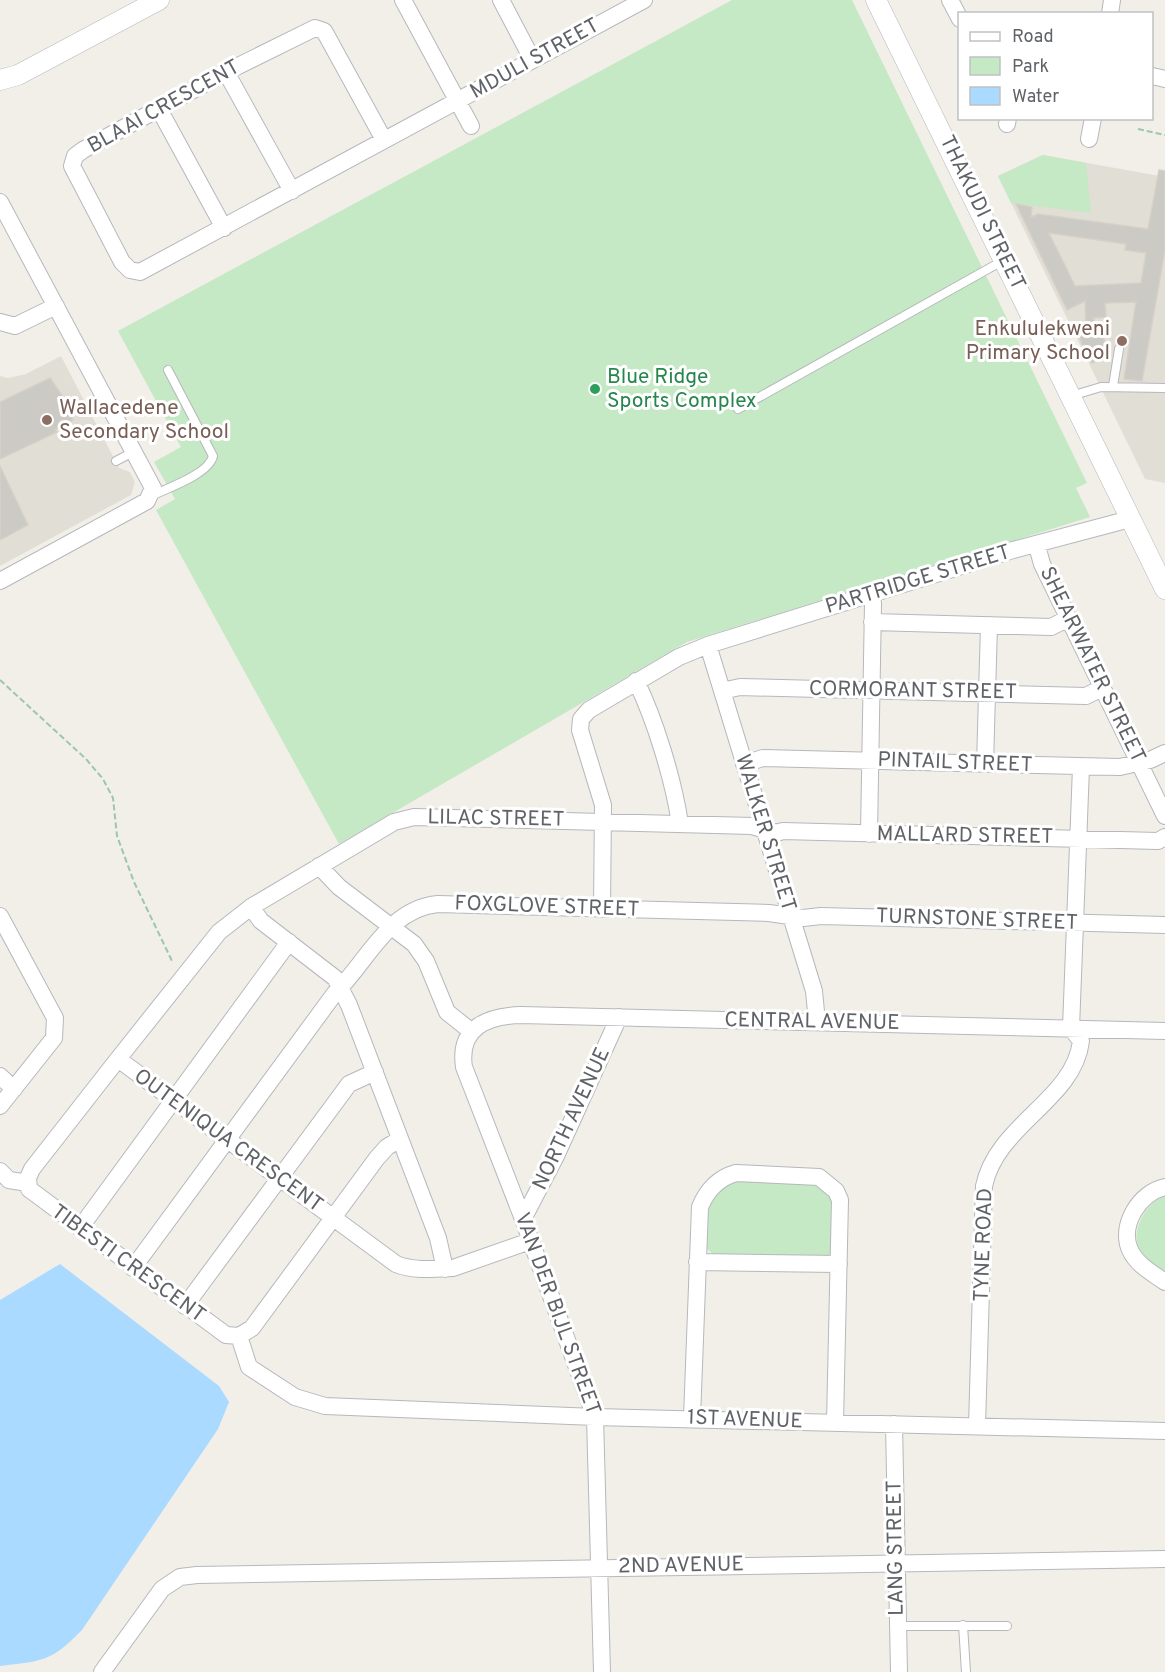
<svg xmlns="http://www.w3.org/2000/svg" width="1165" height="1672" viewBox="0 0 1165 1672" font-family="Overpass,sans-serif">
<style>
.education{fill:#e1ded6}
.green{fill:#c5e8c5}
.water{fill:#aadaff}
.building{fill:#cccac5;stroke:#d6d1c6;stroke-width:1.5;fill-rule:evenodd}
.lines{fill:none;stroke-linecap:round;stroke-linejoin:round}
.service-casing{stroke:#b5b8bc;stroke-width:10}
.minor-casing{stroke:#b5b8bc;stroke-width:18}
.tertiary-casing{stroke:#b5b8bc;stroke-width:21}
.path{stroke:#9cc7a9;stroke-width:2;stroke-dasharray:6 3;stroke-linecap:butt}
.service{stroke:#fff;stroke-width:8}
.minor{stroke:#fff;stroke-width:16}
.tertiary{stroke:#fff;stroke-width:20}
.education-dot{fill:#8d6e63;stroke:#fff;stroke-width:2}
.leisure-dot{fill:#2e9e5b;stroke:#fff;stroke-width:2}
.labels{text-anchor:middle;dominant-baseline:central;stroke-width:6;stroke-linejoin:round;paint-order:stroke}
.street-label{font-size:21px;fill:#5f6368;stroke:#fff}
.education-label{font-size:21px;fill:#785e54;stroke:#fff;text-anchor:end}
.leisure-label{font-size:21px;fill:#27864d;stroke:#fff;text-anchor:start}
</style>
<rect width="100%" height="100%" fill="#f1efe8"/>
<!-- education -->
<path class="education" d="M1043,155L1165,177V483L1145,479L998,176Z
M61,356L119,468L130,472L135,482L131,495L0,566V376L8,378L26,374Z"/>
<!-- green -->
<path class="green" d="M732,0H852L1087,483L1076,488L1090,517L687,642L339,844L156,510L175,499L154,462L181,447L118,331Z
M1043,155L1086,163L1091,213L1011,203L998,176Z
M738,1180C761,1180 827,1174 832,1202C835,1217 833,1234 833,1249L829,1255H714L705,1247C707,1210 701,1197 738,1180Z
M1165,1194V1273C1159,1268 1151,1264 1145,1258C1125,1237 1144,1205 1165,1194Z"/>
<!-- water -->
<path class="water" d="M60,1264L219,1386L229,1402L218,1429L82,1630C51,1662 42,1661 0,1666V1300Z"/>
<!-- building -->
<path class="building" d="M1159,170L1165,171V250L1142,381L1124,379L1136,302L1105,303L1106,317L1093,318L1111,354L1092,363L1076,331L1086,326L1085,301L1067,310L1016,204L1032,207L1031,217L1038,214L1148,229ZM1049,233L1126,244L1125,250L1146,253L1141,283L1075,286Z
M50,378L64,398L73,420L55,430L57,432L0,459V402Z
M0,466L28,525L0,540Z"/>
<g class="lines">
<defs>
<path id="service" d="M1113,386L1119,349
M1071,396L1101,387L1165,388
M738,409L1004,260
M116,461L135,451
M151,496C168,488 209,474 213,456L168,370
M963,1625L966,1672
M898,1626H1007"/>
<path id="minor" d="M403,0L471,126
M501,0L532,59
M950,0L960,19
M1110,14L1112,0
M226,72L292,191
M1152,76L1165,79
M159,109L224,228
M1007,124L1008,118
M1089,139L1093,118
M384,140L328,38L324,31L315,28L226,72L83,150L75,156L72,166L122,262L130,270L140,272L644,0
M0,202L153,488L147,501L0,581
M0,322L15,326L56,306
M1037,546L1042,564L1165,816
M872,622L1051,627L1069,618
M708,645L814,991L817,1022
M636,681C655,719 674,782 680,824
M722,691L740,687L1086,696L1102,688
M744,764L763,758L1120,767L1150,760L1165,753
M985,764L989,625
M869,834L873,603L870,593
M319,866L339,887L414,944L426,961L447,1012L472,1032
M251,907L394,822L414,817L752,826L776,833L783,831L1158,841L1165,837
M602,909L603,805L580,730L581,719L589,710L679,657L708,645L1013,550L1130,519
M0,916L55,1018L54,1038L0,1106
M118,1059L32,1169L28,1178L29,1189L226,1335L239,1336L252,1328L377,1158L387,1147L400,1139
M0,1076L14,1089
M0,1171L9,1180L28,1183
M1165,1187C1140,1192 1119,1225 1130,1250C1137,1265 1152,1273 1165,1282
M523,1219L556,1156L619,1017
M80,1228L289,942
M697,1262L839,1264
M133,1268L335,993C367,962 389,908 438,904L769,913L803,918L821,916L1165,925
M445,1269L438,1238L349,1005L335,978L261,921L251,907L219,932L118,1059L396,1264C413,1271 434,1269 453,1268L530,1241
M185,1306L349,1084L375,1072
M239,1336L249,1367L295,1397L325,1406L595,1417L1165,1431
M692,1418L700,1207C707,1190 718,1178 736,1173L819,1177L836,1191L840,1200L835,1423
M894,1424L899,1672
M977,1426L984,1186C997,1124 1074,1100 1081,1041L1071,1028L1081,767
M102,1672L162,1589L180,1577L197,1575L1165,1559
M602,1672L595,1417L523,1219L464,1067C458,1027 488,1016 521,1015L1165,1031"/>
<path id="tertiary" d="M876,0L1165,589
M0,80L18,75L159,0"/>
</defs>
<!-- service casing -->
<use href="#service" class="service-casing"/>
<!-- minor casing -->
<use href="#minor" class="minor-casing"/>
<!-- tertiary casing -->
<use href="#tertiary" class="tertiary-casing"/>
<!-- path -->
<path class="path" d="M1138,129L1165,135
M0,680L86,759L103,779L113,798L117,836L134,882L173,963"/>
<!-- service -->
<use href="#service" class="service"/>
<!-- minor -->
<use href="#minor" class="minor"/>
<!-- tertiary -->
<use href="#tertiary" class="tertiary"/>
</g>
<!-- markers -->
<g class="education-dot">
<circle cx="1122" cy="341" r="6"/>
<circle cx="47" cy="420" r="6"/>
</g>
<circle class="leisure-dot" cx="595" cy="389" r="6"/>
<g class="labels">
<!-- street labels -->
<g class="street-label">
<text transform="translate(535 59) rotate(-29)">MDULI STREET</text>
<text transform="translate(164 107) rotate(-29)">BLAAI CRESCENT</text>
<text transform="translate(982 213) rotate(64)">THAKUDI STREET</text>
<text transform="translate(918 580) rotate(-17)">PARTRIDGE STREET</text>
<text transform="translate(1092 665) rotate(64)">SHEARWATER STREET</text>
<text transform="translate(913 691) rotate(1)">CORMORANT STREET</text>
<text transform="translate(955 763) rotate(2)">PINTAIL STREET</text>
<text transform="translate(496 819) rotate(1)">LILAC STREET</text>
<text transform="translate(765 833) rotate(73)">WALKER STREET</text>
<text transform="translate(965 836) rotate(1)">MALLARD STREET</text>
<text transform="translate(547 907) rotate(2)">FOXGLOVE STREET</text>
<text transform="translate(977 920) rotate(2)">TURNSTONE STREET</text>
<text transform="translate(812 1022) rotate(1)">CENTRAL AVENUE</text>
<text transform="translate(572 1119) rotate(-65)">NORTH AVENUE</text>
<text transform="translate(228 1141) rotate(36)">OUTENIQUA CRESCENT</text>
<text transform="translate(984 1245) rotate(-88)">TYNE ROAD</text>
<text transform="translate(128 1264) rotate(36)">TIBESTI CRESCENT</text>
<text transform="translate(557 1314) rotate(70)">VAN DER BIJL STREET</text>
<text transform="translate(745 1420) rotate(2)">1ST AVENUE</text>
<text transform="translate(896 1548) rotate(-91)">LANG STREET</text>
<text transform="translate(681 1566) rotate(-1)">2ND AVENUE</text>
</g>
<!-- education labels -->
<g class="education-label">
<text x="1110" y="329">Enkululekweni<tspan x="1110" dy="24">Primary School</tspan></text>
<text x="59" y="408" text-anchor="start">Wallacedene<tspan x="59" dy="24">Secondary School</tspan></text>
</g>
<!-- leisure labels -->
<g class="leisure-label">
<text x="607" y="377">Blue Ridge<tspan x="607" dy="24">Sports Complex</tspan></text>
</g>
</g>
<!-- legend -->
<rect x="958" y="12" width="195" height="108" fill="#ffffff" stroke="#bfc1c3" stroke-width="1.5"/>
<rect x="970" y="32" width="30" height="9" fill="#ffffff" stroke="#bfc1c3" stroke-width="1.5"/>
<text x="1012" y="42" font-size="18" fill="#5f6368">Road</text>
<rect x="970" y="57" width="30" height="18" fill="#c5e8c5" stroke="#bfc1c3" stroke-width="1.5"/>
<text x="1012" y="72" font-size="18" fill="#5f6368">Park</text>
<rect x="970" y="87" width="30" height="18" fill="#aadaff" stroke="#bfc1c3" stroke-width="1.5"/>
<text x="1012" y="102" font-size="18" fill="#5f6368">Water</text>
</svg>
